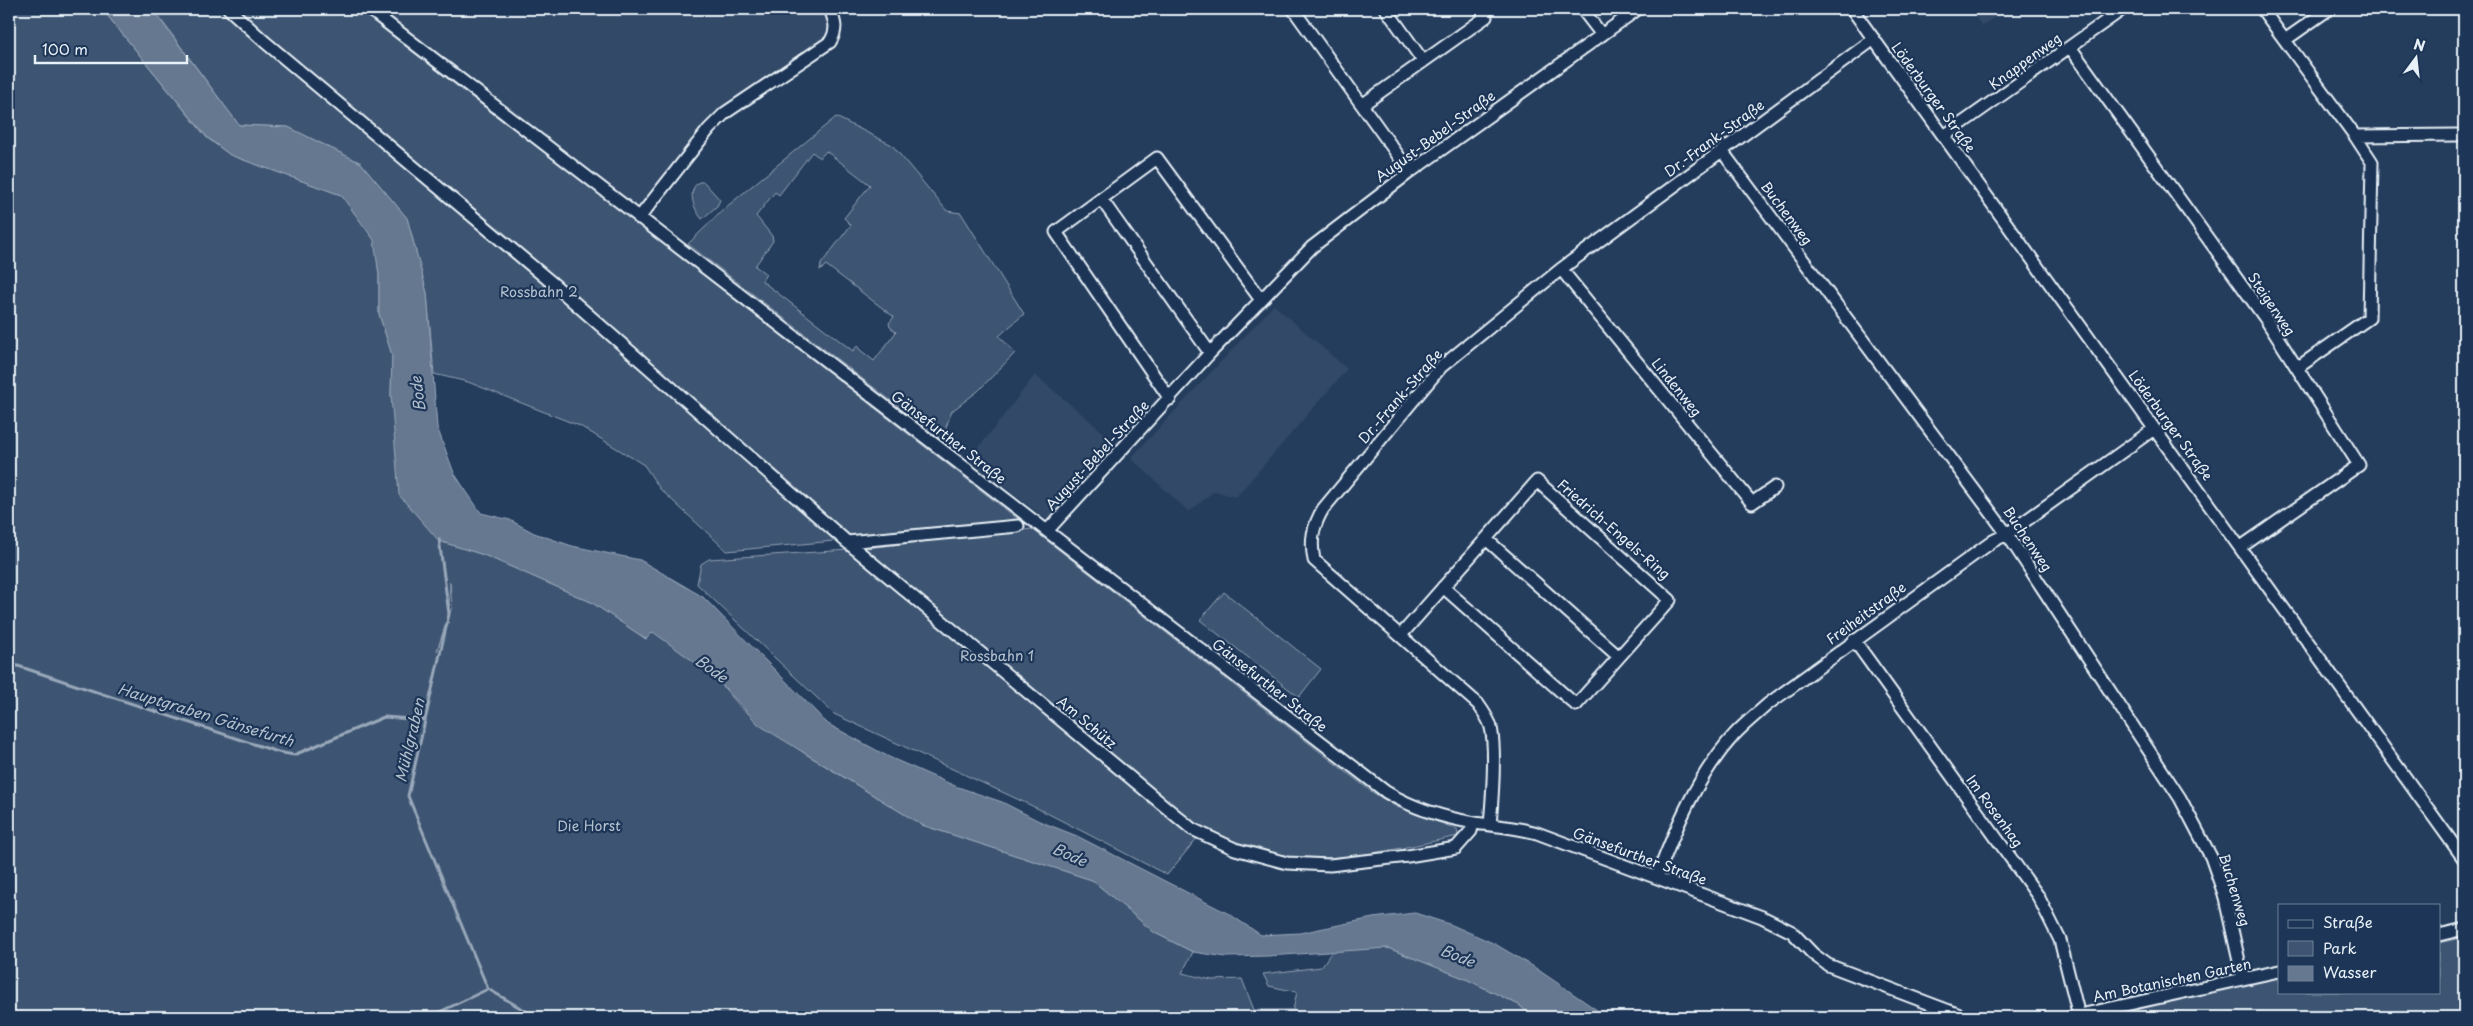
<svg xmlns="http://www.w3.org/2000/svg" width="2473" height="1026" viewBox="0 0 2473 1026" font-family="'Playpen Sans',sans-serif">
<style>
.built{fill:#334a68}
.green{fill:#3e5472;stroke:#93a2b5;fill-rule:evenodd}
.water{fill:#657890;stroke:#99a8ba}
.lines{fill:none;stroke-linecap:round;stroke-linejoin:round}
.stream{stroke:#99a8ba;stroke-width:3}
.minor-casing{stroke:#e8f1f8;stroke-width:15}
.minor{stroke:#1d3557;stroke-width:11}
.labels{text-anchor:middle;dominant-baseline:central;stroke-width:4.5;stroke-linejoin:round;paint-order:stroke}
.street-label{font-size:14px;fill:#e8f1f8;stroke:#1d3557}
.park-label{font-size:14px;fill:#b5c2d0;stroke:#1d3557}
.water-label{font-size:15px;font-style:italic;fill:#b4c1ce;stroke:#1d3557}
</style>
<rect width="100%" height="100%" fill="#253d5d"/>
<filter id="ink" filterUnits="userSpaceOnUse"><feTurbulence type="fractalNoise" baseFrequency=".02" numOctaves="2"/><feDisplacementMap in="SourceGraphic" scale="10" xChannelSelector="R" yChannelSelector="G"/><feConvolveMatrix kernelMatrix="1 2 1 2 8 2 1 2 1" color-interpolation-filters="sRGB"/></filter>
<g filter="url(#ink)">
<!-- built -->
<path class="built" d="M360,9H825L833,25L829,35L817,47L735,99L703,130L632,221Z
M1969,9H2006L1982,26Z
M1274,305L1347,369L1236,497L1214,491L1189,512L1131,458Z
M1035,375L1109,437L1049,521L969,460Z"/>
<!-- green -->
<path class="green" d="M9,9H102L207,138L230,155L341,195L375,240L379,275V314L392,355L391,395L439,541L484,555L591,602L646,639L653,631L715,677L742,709L804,753L922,825L1092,880L1155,933L1193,952L1182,973L1212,980L1242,979L1254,1010H1293L1297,992L1269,986L1263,974L1321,967L1333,950L1388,948L1466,979L1519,1005L1533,1017H9ZM450,582L452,607L437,651L449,614Z
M160,9H360L1018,519L1019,522L1016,524L727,551L660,489L644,465L580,426L468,382L434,374L427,293L407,218L361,163L288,127L239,125L156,13Z
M836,117L892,145L947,211L961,213L1024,314L999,336L1015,353L978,391L952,411L946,427L959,447L956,451L688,244L725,208ZM826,151L870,185L844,218L851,225L821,264L820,271L826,265L894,317L889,323L890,327L896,332L874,361L859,349L858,345L853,351L762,281L766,274L755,266L773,241L772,236L756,216L775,192L779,195L812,152L820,158Z
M699,182H704L720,200L717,206L702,219C694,209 686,191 699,182Z
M1032,529L1372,792L1397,807L1457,829L1458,836C1384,852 1312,870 1237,848C1225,845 1213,837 1202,832L1167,875L1043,811L834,714L697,584L701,564L709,559L849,550Z
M1224,592L1321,669L1299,697L1200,620Z
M2464,937V1017H2091L2279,977V992H2439V943Z"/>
<!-- water -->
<path class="water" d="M102,9H152L239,125L288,127L361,163L407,218L427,293L437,427L454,473L481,513L510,520L534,533L572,546L640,560L703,597L828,724L889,757L955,786L1002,802L1039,821L1077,836L1229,914L1261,935L1300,933L1373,918L1415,913L1452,925L1495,944L1534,967L1607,1017H1533L1519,1005L1466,979L1388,948L1268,956L1226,957L1193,952L1155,933L1092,880L922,825L759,725L715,677L653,632L646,639L591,602L484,555L439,541L399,495L391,395L392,355L379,314V275L374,240L341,195L230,155L207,137Z"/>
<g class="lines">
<!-- stream -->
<path class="stream" d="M439,539L449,614L408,796L488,989L536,1017
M9,663L278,752L294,755L384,717L425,720
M429,1017L488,989
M581,1017L655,1011L729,1017"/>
<defs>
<path id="minor" d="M229,9L265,42L551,282L847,542L1192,829L1235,849L1287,863L1330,865L1408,856L1456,848L1471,831L1473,823
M369,9L1386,792C1413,808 1444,818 1475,823C1496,826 1516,827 1537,833L1762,917L1792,932L1813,954L1828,965L1965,1017
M1293,9L1410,172
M1386,9L1423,61
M1582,9L1602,35
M1852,9L2464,859
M2262,9L2355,136L2457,135
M2285,40L2329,9
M2070,47L2265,318L2359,465L2241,547
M1362,105L1486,17L1480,9
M1944,136L2123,9
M1722,151L2007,534L2180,798L2211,857L2224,894L2243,979
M1102,200L1210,353
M639,218L709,129L725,113L830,42C838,29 835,22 830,9
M1561,269L1752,503L1775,487
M2297,368L2369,318L2372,162L2355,136
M1170,399L1056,232L1157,158L1261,300
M1047,531L1210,353L1312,247L1410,172L1638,9
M1486,539L1619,657
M847,542L1018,526
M1401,635L1537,481L1670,600L1576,705L1443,587
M1854,640L2038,896L2060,940L2079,1016
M1490,825C1492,802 1497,745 1490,724C1487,717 1483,711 1478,704L1314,560C1310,540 1313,526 1323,509L1441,367L1561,269L1874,39
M1657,877C1676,827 1697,776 1734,735C1744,724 1757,714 1768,704L1993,541L2007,534L2154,429
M2439,935L2464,929
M2071,1017L2279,971"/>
</defs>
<!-- minor casing -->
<use href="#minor" class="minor-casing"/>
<!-- minor -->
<use href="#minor" class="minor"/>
</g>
</g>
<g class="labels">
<!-- street labels -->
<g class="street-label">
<text transform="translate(2025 61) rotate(-36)">Knappenweg</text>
<text transform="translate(1934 97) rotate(54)">Löderburger Straße</text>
<text transform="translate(1435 136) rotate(-36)">August-Bebel-Straße</text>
<text transform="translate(1714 138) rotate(-36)">Dr.-Frank-Straße</text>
<text transform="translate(1787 213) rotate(53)">Buchenweg</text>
<text transform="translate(2272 304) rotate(56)">Steigerweg</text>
<text transform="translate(1677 387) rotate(51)">Lindenweg</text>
<text transform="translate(1400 396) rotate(-49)">Dr.-Frank-Straße</text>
<text transform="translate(2171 425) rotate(54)">Löderburger Straße</text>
<text transform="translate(949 437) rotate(38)">Gänsefurther Straße</text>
<text transform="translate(1097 455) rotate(-47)">August-Bebel-Straße</text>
<text transform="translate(1614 529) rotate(41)">Friedrich-Engels-Ring</text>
<text transform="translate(2028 539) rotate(56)">Buchenweg</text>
<text transform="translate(1866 613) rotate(-36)">Freiheitstraße</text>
<text transform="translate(1270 685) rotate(38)">Gänsefurther Straße</text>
<text transform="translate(1087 722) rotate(40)">Am Schütz</text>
<text transform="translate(1995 811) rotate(54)">Im Rosenhag</text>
<text transform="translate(1640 856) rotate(20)">Gänsefurther Straße</text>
<text transform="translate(2235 890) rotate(73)">Buchenweg</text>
<text transform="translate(2172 980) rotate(-12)">Am Botanischen Garten</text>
</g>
<!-- park labels -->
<g class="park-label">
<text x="539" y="291">Rossbahn 2</text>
<text x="997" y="655">Rossbahn 1</text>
<text x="589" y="825">Die Horst</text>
</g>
<!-- water labels -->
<g class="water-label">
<text transform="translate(417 394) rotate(-97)">Bode</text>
<text transform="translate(712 668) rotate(36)">Bode</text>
<text transform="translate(206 714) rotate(17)">Hauptgraben Gänsefurth</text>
<text transform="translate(409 740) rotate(-77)">Mühlgraben</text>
<text transform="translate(1070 854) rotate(24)">Bode</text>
<text transform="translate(1458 955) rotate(22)">Bode</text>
</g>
</g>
<!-- margin -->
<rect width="2473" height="1026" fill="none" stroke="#1d3557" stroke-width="30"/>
<rect x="15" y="15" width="2443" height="996" fill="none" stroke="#e8f1f8" stroke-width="2" filter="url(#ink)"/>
<!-- legend -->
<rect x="2278" y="904" width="162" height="90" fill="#1d3557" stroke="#6e8097"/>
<rect x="2288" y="920" width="25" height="8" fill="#1d3557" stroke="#6e8097"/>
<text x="2323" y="928" font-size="15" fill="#e8f1f8">Straße</text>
<rect x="2288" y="941" width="25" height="15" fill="#3e5472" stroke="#6e8097"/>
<text x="2323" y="954" font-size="15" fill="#e8f1f8">Park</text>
<rect x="2288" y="966" width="25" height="15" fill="#657890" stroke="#6e8097"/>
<text x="2323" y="978" font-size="15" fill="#e8f1f8">Wasser</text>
<!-- north arrow -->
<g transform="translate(2416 58) rotate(15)" stroke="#1d3557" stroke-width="4" paint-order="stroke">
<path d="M0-4L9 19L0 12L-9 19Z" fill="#e8f1f8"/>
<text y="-8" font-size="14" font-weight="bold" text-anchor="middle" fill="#e8f1f8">N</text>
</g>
<!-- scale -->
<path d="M35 55v8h152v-8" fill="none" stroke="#e8f1f8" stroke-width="2.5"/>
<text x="42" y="55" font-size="15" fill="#e8f1f8" stroke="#1d3557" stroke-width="4" paint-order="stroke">100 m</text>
</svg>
